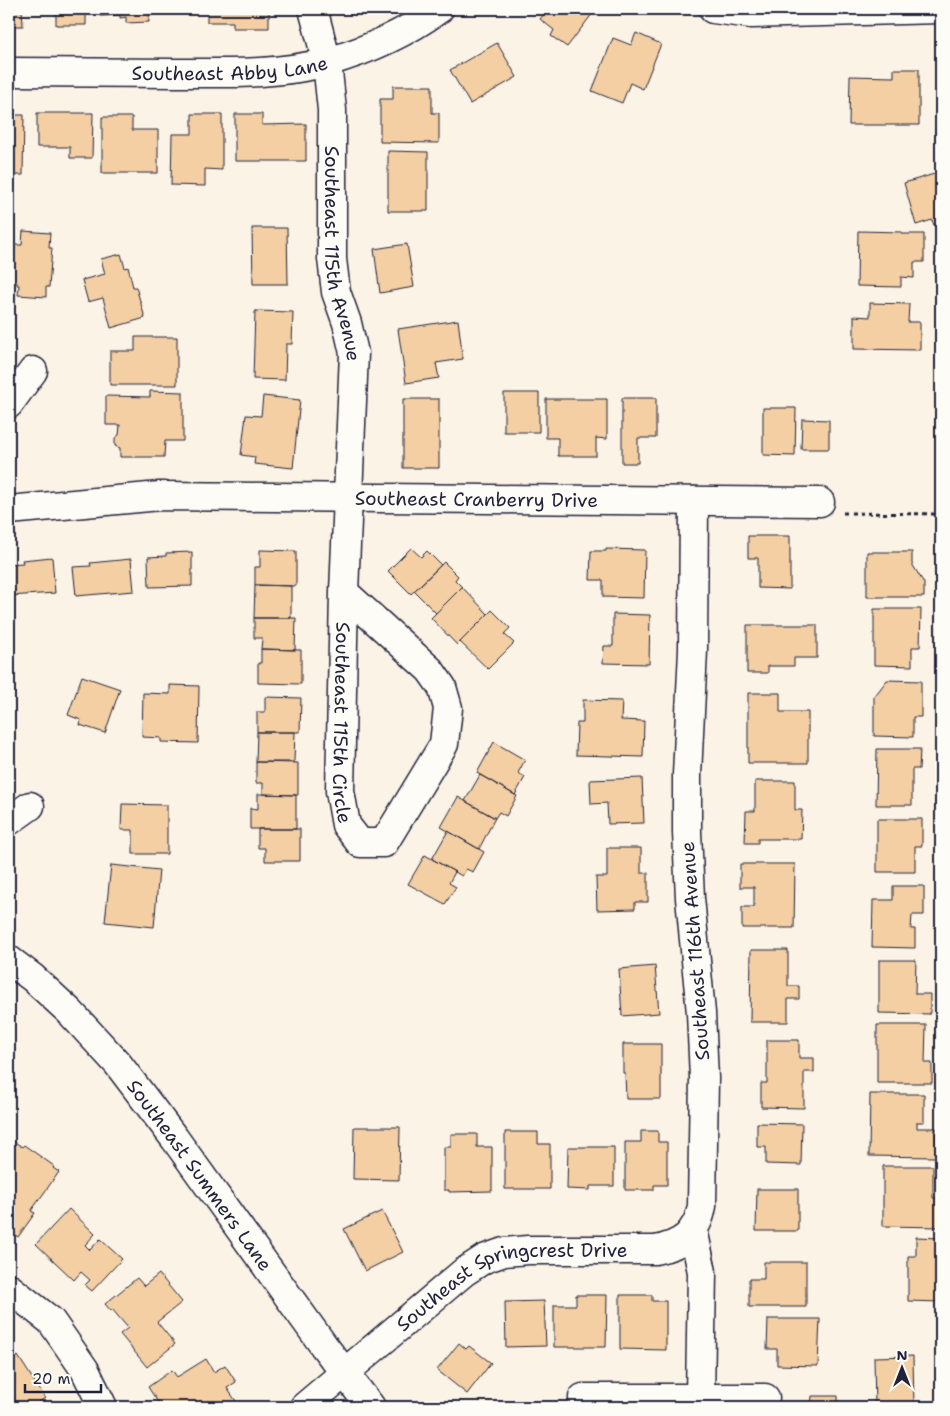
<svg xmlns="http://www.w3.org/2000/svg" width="950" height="1416" viewBox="0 0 950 1416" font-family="'Shantell Sans',sans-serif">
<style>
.building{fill:#f3cfa3;stroke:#22223b}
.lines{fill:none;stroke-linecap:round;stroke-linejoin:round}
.minor-casing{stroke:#22223b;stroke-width:31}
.path{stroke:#22223b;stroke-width:3;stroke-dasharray:4 4;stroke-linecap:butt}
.minor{stroke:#fdfcf7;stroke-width:28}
.labels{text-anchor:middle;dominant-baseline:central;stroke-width:4;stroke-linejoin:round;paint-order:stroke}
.street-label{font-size:19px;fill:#22223b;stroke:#fdfcf7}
</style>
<rect width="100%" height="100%" fill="#fbf3e6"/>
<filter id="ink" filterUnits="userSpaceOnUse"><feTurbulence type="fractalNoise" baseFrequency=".02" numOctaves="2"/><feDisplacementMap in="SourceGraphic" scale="10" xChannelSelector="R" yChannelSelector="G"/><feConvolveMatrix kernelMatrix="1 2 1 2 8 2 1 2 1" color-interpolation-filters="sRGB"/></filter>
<g filter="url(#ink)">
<!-- building -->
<path class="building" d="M9,9H22L23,26H9Z
M56,9H86V25H56Z
M100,9H149V22L126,23V17L120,18V15L100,16Z
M207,9H269V28H233V22H207Z
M548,9H596L567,47L551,36L554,30L540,19Z
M636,33L661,44L643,89L630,83L622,103L592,91L613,38L631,45Z
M497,43L517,77L470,104L450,70Z
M894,69H919V125H849L850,76L894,77Z
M393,86H432V113H439V143L380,142V99H393Z
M37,113H93L92,158H70V147H37Z
M192,114H222V170L205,169V186L171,185L172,134H192Z
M235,114H262V125L306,124V161H235Z
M9,115H24L23,175H9Z
M102,117H132V130H158V173H102Z
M388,151L428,152V211H388Z
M941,172V222L934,225L932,220L916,225L904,183Z
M252,228H287L288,284H253Z
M23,231L50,233L49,248H52L49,287H46V297L18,295L19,285H17V282H9V245H22Z
M858,231L902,232V234H924V262H914V278L901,277V287L857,286Z
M407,244L414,287L380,293L374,249Z
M121,254L125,268L128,267L133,287H136L145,318L111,328L103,298L88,302L82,280L105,274L101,259Z
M870,303L909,304L908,322H920V350L854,349V316L870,317Z
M255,311L293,312L292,344H286L285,380L253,379Z
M458,320L463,359L436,363L439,378L406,383L398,329Z
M135,337H177V385H110V351H135Z
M150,391L183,392V441H165L164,457H120V448L115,446V438L119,435L120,425H106V396L150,397Z
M504,393H539V432H504Z
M263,396L300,400L293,468L254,464L255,457L241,455L246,415L261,416Z
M622,398H656V438H638V463H622Z
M403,399H439V468H403Z
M546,399H607V439L596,438V456H558V438H546Z
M763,408H796L795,456L763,455Z
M802,419L829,420V449H801Z
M748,536H790V589L758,588V558H748Z
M411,548L421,557L427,551L441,565L411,594L388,571Z
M606,549L645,550L644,598L603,597V580H590L591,551H606Z
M260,550L296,551V586L255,585V567H260Z
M192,552V586L149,587L148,557L166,556V553Z
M867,552H912V564L924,583V597H867Z
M52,557L55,593L9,596V564L23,563L22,560Z
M131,559L134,591L76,596L73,567L91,566L90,563Z
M444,562L458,576L455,580L462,587L436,613L414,591Z
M255,585L291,586V618H254Z
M462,587L488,614L457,645L431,618Z
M874,609H921L920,647H912V666L874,665Z
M492,610L510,628L504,634L514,643L488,669L460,642Z
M613,614L650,615L649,664L603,663L604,646H613Z
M254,618H296L295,650L261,649L262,638H254Z
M747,625H817V658H794V666H768V673H747Z
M261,649L301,650V684L258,683V663H261Z
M82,676L120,689L105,733L80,725L81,720L68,715Z
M887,680L921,681V717H913V737L874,736V697Z
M170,685L199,686L198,743L161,742V738L142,737L143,693L170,694Z
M748,693H780V712H808V763H748Z
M265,697L301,698L300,732H257V712H265Z
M583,700L622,701L621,720L644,721L643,757L576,755L577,723H583Z
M257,732H295L294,762H256Z
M494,742L525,760L518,773L525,777L515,795L477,773Z
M877,749H920L919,769H912V805H876Z
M256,762L298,763V795L263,794V783H256Z
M480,775L517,796L506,816L499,812L495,818L465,801Z
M642,778L644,823L608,824L607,803L591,804L590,780Z
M755,781H795V810H802L801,839H758V843H745L746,811H755Z
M258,794L296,795V829H250V808L258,809Z
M458,797L495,818L479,849L441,827Z
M122,804L167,805V854H133V830H121Z
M877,819H922V846H915V872H877Z
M258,829H300V861H265V848H258Z
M448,831L484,852L473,872L466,869L462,876L432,859Z
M607,848H641V873H648V902H635V909L597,910L596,877H607Z
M425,855L455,872L449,883L456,887L445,904L408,884Z
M740,864H795L794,928H742V907H754V887H740Z
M111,865L159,870L154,927L105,922Z
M893,886H924V915H912L911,929H915V948L872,947L873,900H893Z
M751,950H788V986H799V999H788V1022H750Z
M879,960H916L915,994H930V1014L879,1013Z
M655,966L659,1013L622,1016L619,969Z
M877,1025H926L925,1063H932V1083H877Z
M767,1040H799V1058H814V1072H804V1108L761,1107V1083H767Z
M623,1044H661V1099H626L625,1073H623Z
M870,1094H924V1122H917V1128H936V1157L869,1156Z
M757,1123L802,1124L801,1165L766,1164V1147H757Z
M354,1127H400L399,1180L353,1179Z
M641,1131H658V1142H667V1185H654V1190H625V1142H641Z
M505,1132H538V1144H550V1189H505Z
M451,1134H477V1147H492V1191L449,1192V1190H444V1147H451Z
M9,1138L22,1147L24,1145L54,1166L53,1168L59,1172L31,1211L35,1213L18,1237L9,1230V1189L12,1184L9,1182Z
M568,1147H614V1186H590V1190L567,1189Z
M883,1166H933V1198H941V1227L883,1226Z
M757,1189H798V1231H756Z
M69,1209L95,1234L85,1245L90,1250L100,1239L122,1259L92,1291L85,1285L90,1280L81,1272L74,1280L36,1244Z
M382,1211L403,1252L365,1271L344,1229Z
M916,1237L941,1238V1302L908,1301V1256H916Z
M764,1262H806V1307H749V1279H764Z
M159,1274L182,1302L157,1322L175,1344L147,1367L120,1334L128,1328L112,1309L111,1311L105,1304L137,1278L144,1286Z
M576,1295H607L606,1347H554V1305H576Z
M620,1295H652V1301H666V1350L620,1349Z
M544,1301L546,1346L506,1347L505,1302Z
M768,1319H820L818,1366L777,1365V1349H767Z
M459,1343L466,1349L469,1346L491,1363L467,1394L437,1370Z
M18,1356L45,1398L31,1407H9V1362Z
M913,1356L914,1407H875L874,1357Z
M206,1359L214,1372L225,1365L236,1382L227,1388L240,1407H208L203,1401L193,1407H161L148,1387L172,1370L177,1377Z
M812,1396H838V1407H811Z
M510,1402H550V1407H510Z"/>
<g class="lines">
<defs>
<g id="minor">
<path id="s1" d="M313,9L327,62L332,110V259L336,292L347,323L354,353L344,592L340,791L346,825L360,843H384L444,744L448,708L442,687L430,670L344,592"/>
<path d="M713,9L751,14L941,9"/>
<path id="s2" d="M9,72C64,72 120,73 176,73C226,73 278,75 327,62C366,51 406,33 439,9"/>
<path d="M9,404L33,371"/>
<path id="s3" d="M9,510L160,496L820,502"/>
<path d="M9,821L30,806"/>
<path id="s4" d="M9,960L33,978L70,1012L118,1064L175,1139L324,1346L371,1407"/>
<path d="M693,1229L702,1272L700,1398"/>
<path d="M9,1288L51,1321L85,1370L103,1407"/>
<path d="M583,1398H765"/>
<path id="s5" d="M304,1407L464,1272L484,1259L504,1252L528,1250H655C682,1245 697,1234 702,1206L704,1078L701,1013L690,898L687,832V775L693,650L694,501"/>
</g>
</defs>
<!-- minor casing -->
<use href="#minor" class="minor-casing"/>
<!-- path -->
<path class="path" d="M843,513L941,514"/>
<!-- minor -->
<use href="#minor" class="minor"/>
</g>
</g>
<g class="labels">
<!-- street labels -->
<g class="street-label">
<text stroke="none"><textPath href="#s2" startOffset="221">Southeast Abby Lane</textPath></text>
<text stroke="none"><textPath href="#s1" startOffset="248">Southeast 115th Avenue</textPath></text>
<text stroke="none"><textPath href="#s3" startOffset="468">Southeast Cranberry Drive</textPath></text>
<text stroke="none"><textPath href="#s1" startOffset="719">Southeast 115th Circle</textPath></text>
<text transform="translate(695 951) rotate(-94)">Southeast 116th Avenue</text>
<text stroke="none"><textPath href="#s4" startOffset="289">Southeast Summers Lane</textPath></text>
<text stroke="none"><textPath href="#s5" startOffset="251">Southeast Springcrest Drive</textPath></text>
</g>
</g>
<!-- margin -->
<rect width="950" height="1416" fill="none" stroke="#fdfcf7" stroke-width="30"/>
<rect x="15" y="15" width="920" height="1386" fill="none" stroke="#22223b" stroke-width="2" filter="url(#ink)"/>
<!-- north arrow -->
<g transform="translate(902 1368)" stroke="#fdfcf7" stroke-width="4" paint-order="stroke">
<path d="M0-4L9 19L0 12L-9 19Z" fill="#22223b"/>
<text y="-8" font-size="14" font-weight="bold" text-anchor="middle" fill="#22223b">N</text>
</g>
<!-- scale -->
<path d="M25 1384v8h76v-8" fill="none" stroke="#22223b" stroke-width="2.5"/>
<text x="32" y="1384" font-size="15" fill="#22223b" stroke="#fdfcf7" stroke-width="4" paint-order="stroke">20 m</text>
</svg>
